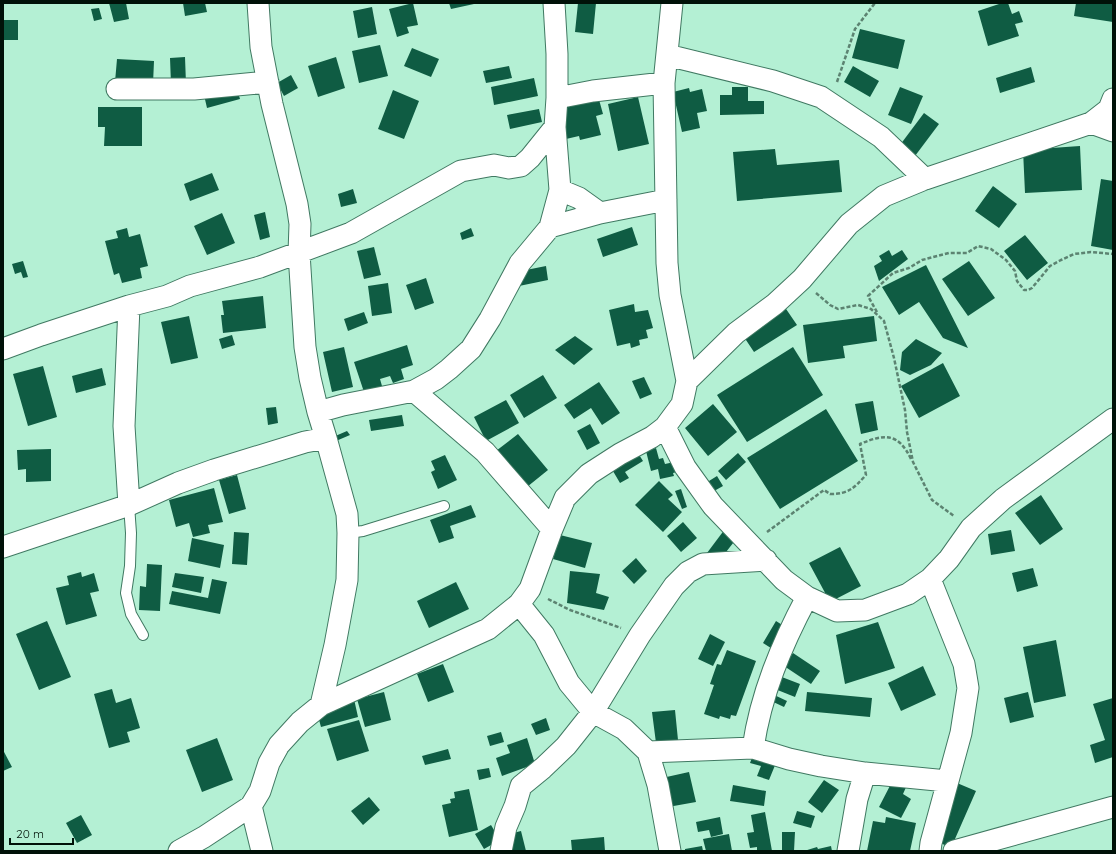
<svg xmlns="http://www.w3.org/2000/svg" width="1116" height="854" viewBox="0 0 1116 854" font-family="Quicksand,sans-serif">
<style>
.building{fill:#0f5c43}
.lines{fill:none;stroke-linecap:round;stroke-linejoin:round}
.lane-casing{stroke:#407962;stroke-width:12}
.street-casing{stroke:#407962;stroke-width:23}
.path{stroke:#5c8371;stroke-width:2.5;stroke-dasharray:4 2;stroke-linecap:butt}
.lane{stroke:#fff;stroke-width:10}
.street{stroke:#fff;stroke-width:21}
</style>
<rect width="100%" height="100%" fill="#b4f0d4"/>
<!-- building -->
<path class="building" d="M109,3H126L129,19L114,22Z
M183,3H205L207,12L185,16Z
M413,3L418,25L407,27L409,33L397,37L389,9Z
M449,3H474V4L451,9Z
M578,3H596L593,34L575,32Z
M1002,3H1008L1012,14L1019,11L1023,22L1015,24L1019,36L988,46L978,11Z
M1076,3H1113V22L1074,16Z
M372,7L377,34L358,38L353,11Z
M99,8L102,19L94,21L91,9Z
M3,20H18V40H3Z
M860,29L905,40L898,69L852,58Z
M380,45L388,76L359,83L352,51Z
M412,48L439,59L431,77L404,66Z
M185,57L186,84H171L170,58Z
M336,57L345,88L318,97L308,66Z
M117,59L154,61L153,84L115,82Z
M509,66L512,78L486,83L483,71Z
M853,66L879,81L870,97L844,82Z
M1031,67L1035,82L1000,93L996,78Z
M291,75L298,88L284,96L277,83Z
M534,78L538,96L494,105L491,87Z
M732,87H748V101H764V114L720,115V95H732Z
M900,87L923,96L911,124L888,115Z
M689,88L690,92L702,89L707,111L697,113L700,128L682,132L673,92Z
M237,89L240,99L207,108L204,95Z
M393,90L419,101L404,139L378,129Z
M598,96L603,114L596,116L601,135L580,140L579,136L566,139L559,106Z
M638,97L649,144L618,151L608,104Z
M98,107H142V146H104L105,127H98Z
M539,109L542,122L510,129L507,115Z
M924,113L939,124L915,156L900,145Z
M1080,146L1082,190L1025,193L1023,150Z
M775,149L777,165L839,160L842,192L737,201L733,152Z
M212,173L219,190L190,201L184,184Z
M1101,179L1113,181V250L1091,246Z
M993,186L1017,204L999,228L975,211Z
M353,189L357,203L341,207L338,194Z
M265,212L270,237L260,240L254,215Z
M222,213L235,243L207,255L194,226Z
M632,227L638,245L603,257L597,239Z
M127,228L129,237L140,234L148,266L140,268L142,278L122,283L119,273L114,275L105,241L118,238L116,231Z
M471,228L474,236L462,240L460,233Z
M1025,235L1048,263L1027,280L1004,251Z
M374,247L381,275L364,279L357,251Z
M889,250L892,256L902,250L908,259L879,281L874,266L882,261L879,256Z
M23,261L28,277L23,278L21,272L15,274L12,264Z
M969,261L995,298L968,316L942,279Z
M926,265L968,348L943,338L919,302L899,315L882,287Z
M546,266L548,280L519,286L517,276L527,274L526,270Z
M426,278L434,303L415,310L406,285Z
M388,283L392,313L372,316L368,286Z
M263,296L266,328L223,333L221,315H224L222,301Z
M634,304L635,312L648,310L653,328L646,330L648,338L639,340L640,345L631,348L630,343L617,346L609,310Z
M784,306L797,325L754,352L740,331Z
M364,312L368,323L348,331L344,319Z
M189,316L198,358L171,364L161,322Z
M874,316L877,341L843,346L845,358L808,363L803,325Z
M232,335L235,345L222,349L219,339Z
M575,336L593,349L574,365L555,350Z
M916,339L942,353L931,365L910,375L900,370L902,352Z
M407,345L413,365L401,369L404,379L393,383L390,376L380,379L382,386L364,392L354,362Z
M344,347L353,387L332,392L323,352Z
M793,347L823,395L747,442L717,395Z
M943,363L960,396L919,418L901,386Z
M43,366L57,417L28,426L13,374Z
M102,368L106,385L76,393L72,376Z
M543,375L557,398L524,418L510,395Z
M644,377L652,394L640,399L632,381Z
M599,382L620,413L602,425L591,408L574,419L564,405Z
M506,400L519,423L486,441L474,417Z
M873,401L878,430L861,434L855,404Z
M713,404L737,432L708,456L685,428Z
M276,407L278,423L268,425L266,408Z
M826,409L858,461L780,509L747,458Z
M402,415L404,426L371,431L369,420Z
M590,424L600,443L587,450L577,431Z
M347,431L350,435L336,441L333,437Z
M518,434L548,470L522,491L492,454Z
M656,448L659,459L663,458L665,464L679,461L681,471L673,473L674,476L660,479L658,469L651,471L646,451Z
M51,449V481L26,482V469L18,470L17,450Z
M636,450L643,461L625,472L629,478L620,483L610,466Z
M738,453L746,462L726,480L718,471Z
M445,455L457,480L438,489L431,472L435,470L431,461Z
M237,475L246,509L229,514L219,480Z
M717,476L723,486L707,495L701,486Z
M659,481L673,495L668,499L682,512L663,532L635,505Z
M214,488L223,522L208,525L210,533L193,537L189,523L176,527L169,500Z
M681,489L687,507L682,509L675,491Z
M1041,495L1063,529L1040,545L1015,513Z
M471,505L476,517L450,526L454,538L439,543L430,520Z
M683,522L697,538L681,552L667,536Z
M725,529L737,538L719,561L707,553Z
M1011,530L1015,551L991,555L988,534Z
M234,532L249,533L247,565L232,564Z
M560,535L592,543L585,568L553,559Z
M192,538L224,545L220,568L188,561Z
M840,547L861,586L830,602L809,563Z
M636,558L647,571L634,584L622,571Z
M147,564L162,565L160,611L139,610L140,586L146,587Z
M1033,568L1038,586L1017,592L1012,573Z
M570,571L600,574L596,593L609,597L604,610L567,603Z
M81,572L82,577L94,573L99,591L90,593L97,616L66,625L56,588L69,585L67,576Z
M175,573L204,577L201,593L172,587Z
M212,579L227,582L220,614L169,604L172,591L208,598Z
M456,582L469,609L429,628L417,601Z
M47,621L71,677L39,690L16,634Z
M776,621L787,628L774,650L763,643Z
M878,622L895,668L845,684L836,635Z
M710,634L725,642L713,666L698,659Z
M1056,640L1066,696L1034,703L1023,647Z
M727,650L756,661L736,716L731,715L730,719L720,716L719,719L704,714L714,685L710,684L717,664L721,665Z
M793,653L820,671L811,684L784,666Z
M443,664L454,692L428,702L417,674Z
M923,666L936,695L901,711L888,683Z
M774,674L800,684L795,697L770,687Z
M112,689L116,703L131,698L140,728L127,732L130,742L109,748L94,694Z
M384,692L391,720L365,727L357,699Z
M807,692L872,698L870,717L805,711Z
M1028,692L1034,717L1010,723L1004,698Z
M770,693L787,701L784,707L767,699Z
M1113,698V757L1095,763L1090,745L1105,740L1093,704Z
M354,699L358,717L321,727L316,709Z
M675,710L678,740L656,743L652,712Z
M546,718L550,730L536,735L531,724Z
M359,720L369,751L337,761L327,729Z
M501,732L504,742L490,746L487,736Z
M217,738L233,780L202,792L186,750Z
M527,738L535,764L502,776L496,758L510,753L507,745Z
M448,749L451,759L425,765L422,756Z
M3,750L12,767L3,771Z
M755,750L778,758L769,780L757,776L761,766L750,763Z
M489,768L491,777L479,780L477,770Z
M689,772L696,802L668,807L662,778Z
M894,778L907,785L903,794L911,799L901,818L879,807Z
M824,780L839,790L822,813L808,802Z
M957,783L976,791L951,848L932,839Z
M733,785L766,791L764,806L730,801Z
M469,789L478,830L449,837L442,805L451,803L450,799L455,798L454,792Z
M369,797L380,810L363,825L351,811Z
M797,811L815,816L811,828L793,823Z
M765,812L772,851H757V847L750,848L747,833L754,832L751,815Z
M81,815L92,835L77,843L66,823Z
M720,817L723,834L711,837L709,830L698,832L696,822Z
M886,817L916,823L910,851H867L873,821L885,823Z
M491,825L500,840L484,849L475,834Z
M521,831L526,851H508L505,835Z
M782,832H795L794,851H782Z
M729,834L732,851H706L703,839Z
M604,837L605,851H572L571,840Z
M702,846L703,851H685V849Z
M831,846L832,851H804L817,847L818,849Z"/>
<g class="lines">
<defs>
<path id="lane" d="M129,505L131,533L130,566L126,593L131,614L143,635
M348,533L363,531L444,506"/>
<path id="street" d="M258,3L261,47L272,104L297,204L300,224L299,253L305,347L310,378L318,412L326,438L347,514L348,533L347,580L335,645L321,705
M667,55L773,81L821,97L881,137L925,179
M117,89H194L268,82
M557,98L593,91L664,83
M1091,123L1113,131
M560,190L579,198L600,213
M550,227L600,213L666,200
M129,306L124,426L129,505
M3,349L41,335L129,306L167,296L190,286L260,267L351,233L461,171L494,165L509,168L521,166L530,158L555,127
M687,381L736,333L775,304L802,279L849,224L884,196L925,179L1091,123L1109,109L1113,99
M414,391L485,452L552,529
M318,412L343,405L414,391L436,379L449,369L471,349L490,319L520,263L550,227L560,190L555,127L557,98V54L554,3
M665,427L685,467L713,506L784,580L807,597L837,611L865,610L908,594L930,579L949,559L971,528L1003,499L1113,419
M3,547L129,505L178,483L214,470L305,442L326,438
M930,579L964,664L968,688L961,733L931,843L930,851
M519,604L544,635L569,683L593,712L624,729L648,752L658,785L670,851
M753,748C761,694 781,646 807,597
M648,752L753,748L789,759L821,766L865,773L947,781
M251,806L262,851
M179,851L204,837L251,806L260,791L269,763L279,745L300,722L321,705L488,629L519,604L530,589L552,529L565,498L589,474L620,454L652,437L665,427L682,404L687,381L670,295L667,263L664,83L672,3
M501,851L506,827L515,806L521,786L543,768L566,746L593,712L640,635L674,586L688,572L703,564L766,560
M848,851L857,799L865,773
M954,851L1113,807"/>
</defs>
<!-- lane casing -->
<use href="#lane" class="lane-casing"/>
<!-- street casing -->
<use href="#street" class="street-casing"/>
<!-- path -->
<path class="path" d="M837,82L855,29L875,3
M816,293L830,305L838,309L858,305L871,309L884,321L894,358L905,410L907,432L913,462L932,500L954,516
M877,312L868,296L893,273L909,268L922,260L949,253H967L978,246L991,249L1006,260L1015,271L1017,281L1024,290H1028L1032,288L1050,266L1061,260L1074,254L1091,252L1113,254
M767,532L824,490L830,494C849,494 854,488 866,475L860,444C884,434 898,432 911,459
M548,599L570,610L621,628"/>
<!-- lane -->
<use href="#lane" class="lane"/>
<!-- street -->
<use href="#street" class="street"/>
</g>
<!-- border -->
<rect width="1116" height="854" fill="none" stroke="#001108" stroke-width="8"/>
<!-- scale -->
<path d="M10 838v6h63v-6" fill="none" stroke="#001108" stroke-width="2"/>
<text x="16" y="838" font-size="12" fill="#001108" stroke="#b4f0d4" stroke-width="3" paint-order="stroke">20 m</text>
</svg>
